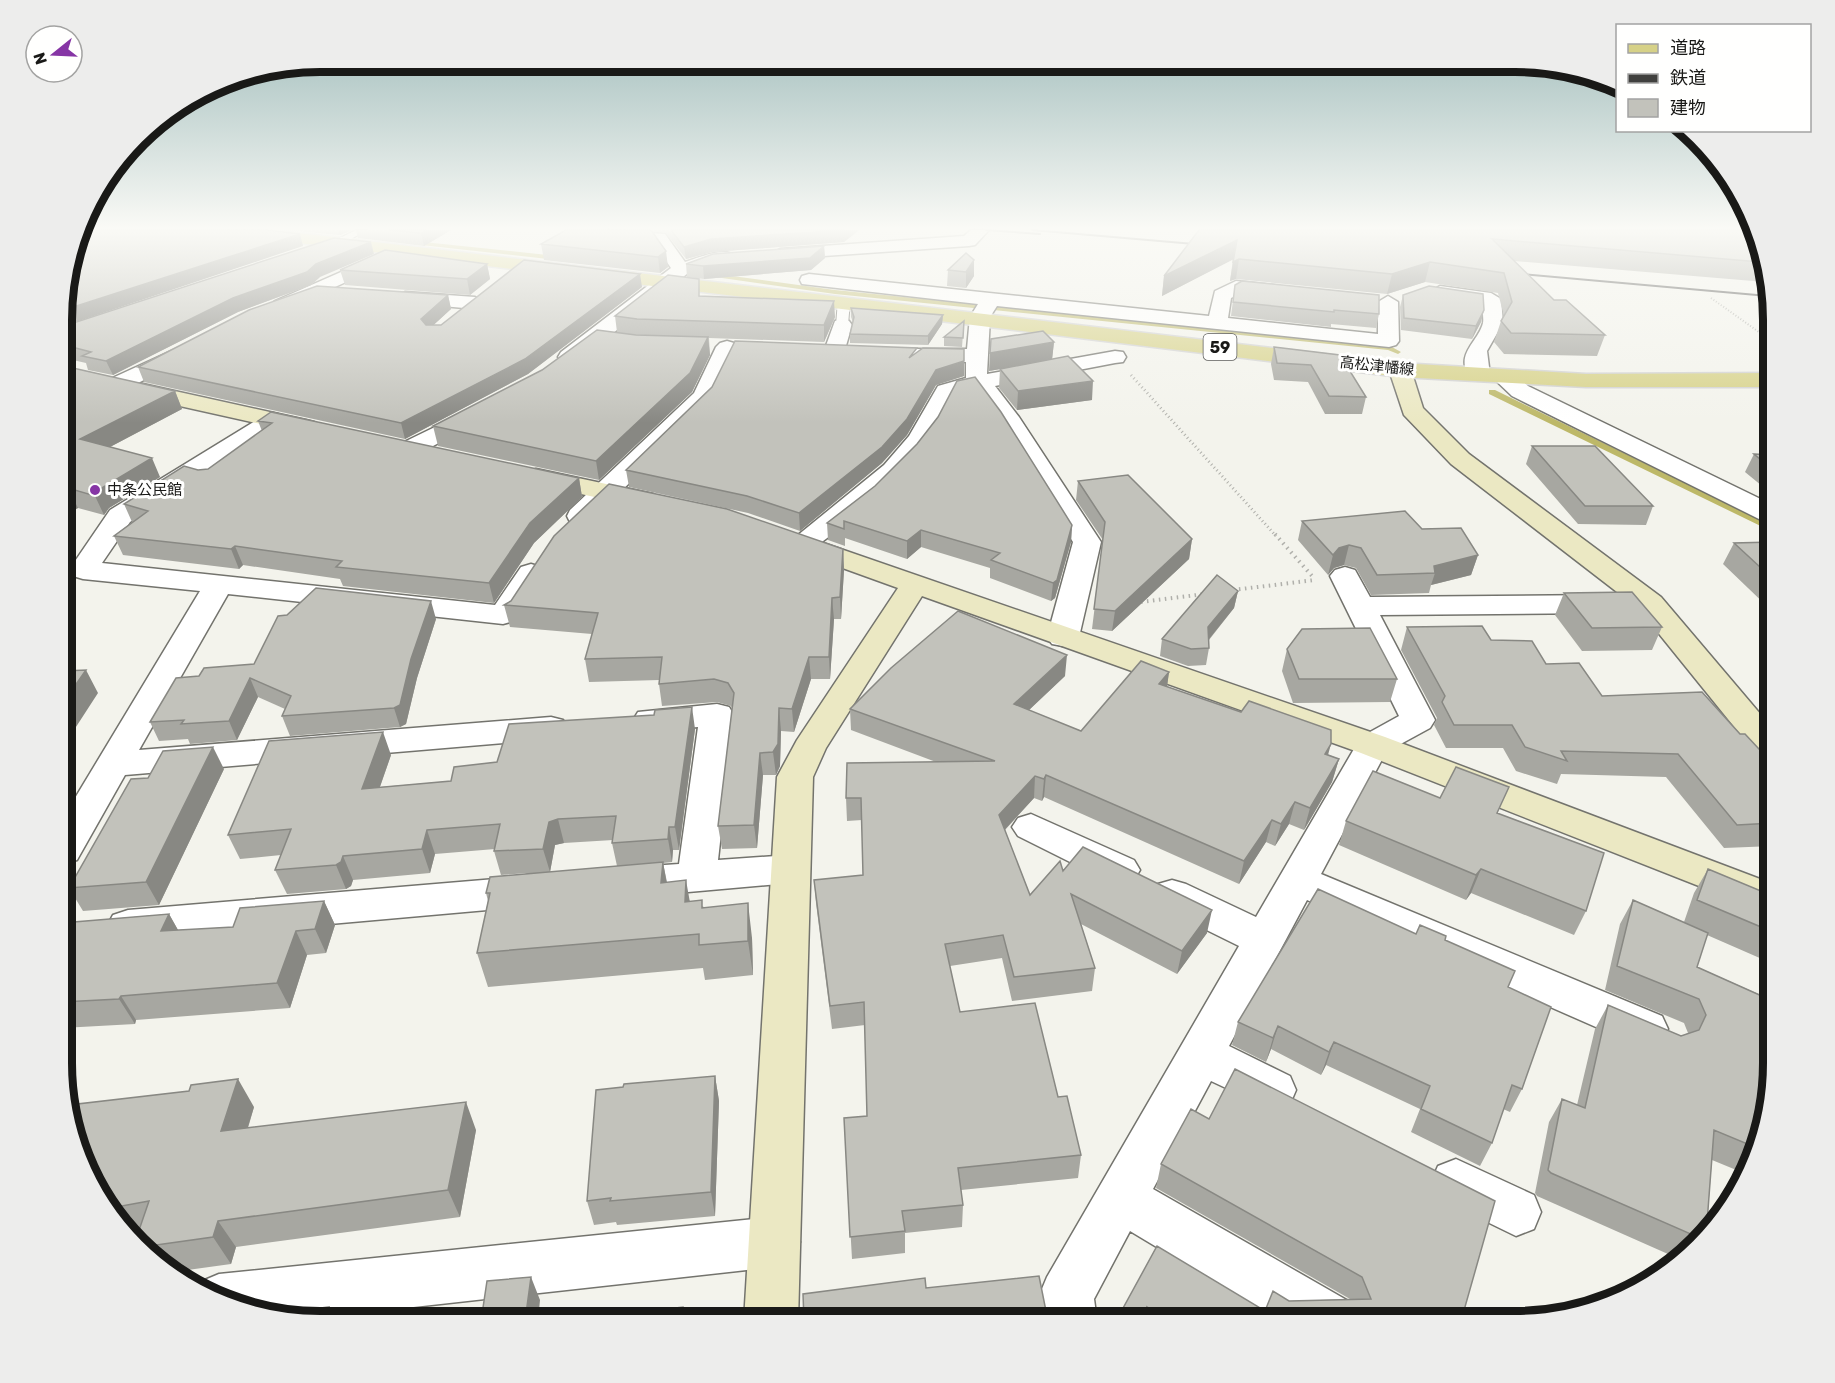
<svg xmlns="http://www.w3.org/2000/svg" width="1835" height="1383" viewBox="0 0 1835 1383" font-family="Rubik,'Noto Sans JP',sans-serif">
<style>
.lines{fill:none;stroke-linecap:round;stroke-linejoin:round}
.stream{fill:#bdb868;fill-rule:evenodd}
.lane-casing{stroke:#73736d;stroke-width:2}
.street-casing{stroke:#73736d;stroke-width:3}
.secondary-casing{stroke:#73736d;stroke-width:3}
.primary-casing{stroke:#d1d1d1;stroke-width:3}
.path-far2{stroke:#b0b0ab;stroke-width:2;stroke-dasharray:1 2;stroke-linecap:butt}
.path-far1{stroke:#b0b0ab;stroke-width:3;stroke-dasharray:1 3;stroke-linecap:butt}
.path{stroke:#b0b0ab;stroke-width:4;stroke-dasharray:1.5 4.5;stroke-linecap:butt}
.lane{fill:#fff;fill-rule:evenodd}
.street{fill:#fff;fill-rule:evenodd}
.secondary{fill:#ebe8c3;fill-rule:evenodd}
.primary{fill:#d6d187;fill-rule:evenodd}
.rail{stroke:#40403e;stroke-width:2}
.wall{fill:#a7a7a1;fill-rule:evenodd}
.shaded-wall{fill:#888883}
.building{fill:#c2c2bb;stroke:#888883;stroke-width:1.5}
.poi-dot{fill:#8635a5;stroke:#fffffe;stroke-width:2}
.labels{text-anchor:middle;dominant-baseline:central;stroke-width:6;stroke-linejoin:round;paint-order:stroke}
.far-street-label{font-size:15px;fill:#191917;stroke:#fffffe}
.far-poi-label{font-size:15px;fill:#191917;stroke:#fffffe;text-anchor:start}
.shield{fill:#fffffe;stroke:#5e5e5c;stroke-width:1.5}
.shield-label{font-size:16px;font-weight:bold;fill:#191917}
.rim{fill:none;stroke:#191917;stroke-width:8}
</style>
<rect width="100%" height="100%" fill="#f3f3ec"/>
<g class="lines">
<!-- stream -->
<path class="stream" d="M414,241L557,256L560,258L557,260L412,244L411,243Z
M710,273L835,290L1390,346L1401,352L1398,354L1388,350L835,294L708,276L707,275Z
M1489,390H1495L1773,526V532L1489,394Z"/>
<defs>
<path id="lane" d="M356,230H368L341,244L332,242Z
M844,298L850,301L848,325L842,329L836,325L838,301Z"/>
<path id="street" d="M607,230L665,234L685,262C698,258 727,245 737,258L734,262L714,264L688,273L577,362H561L558,357L561,352L671,268L654,243L607,237L604,233Z
M971,230H989L975,245L969,246L780,259L771,254L780,249L964,236Z
M382,254L391,259L388,263L282,311L272,305L275,301Z
M809,274L1209,316L1215,291L1236,281L1280,286L1290,292C1280,306 1248,288 1231,298L1228,318L1378,334V302L1388,296L1398,302L1399,341L1396,345L1389,347L997,306L990,317L987,374L1115,351L1123,352L1126,357L1123,362L1115,363L995,386L1019,417L1101,542L1079,637L1074,644L1063,646L1052,644L1047,637L1073,542L997,419L975,390L955,395C946,412 939,429 928,444C897,487 853,519 811,550L801,552L791,550L787,544L884,465L909,436L938,386L966,378V362L913,359L910,354L913,349H967L970,317L978,304L802,284L800,280L802,276Z
M1440,286L1491,293L1501,299L1503,323L1487,351L1490,375L1487,380H1471C1453,354 1478,343 1483,323C1484,318 1482,309 1482,304L1433,296L1430,292Z
M405,292L475,297L485,303L475,309L398,302L395,298Z
M842,319L849,321L852,325L843,356H827L824,351L835,321Z
M727,341L734,343L738,347L712,401L590,522L580,524L570,522L567,516L570,510L694,393L716,347L720,343Z
M182,346L190,347L193,352L190,357L124,390H108L105,385L108,380Z
M1503,370L1511,372L1528,386L1773,505V523L1763,521L1512,396L1492,377L1495,372Z
M474,408L482,410L486,415L482,420L418,454L409,456L400,454L397,449L400,444Z
M273,413L281,415L285,420L281,425L130,522L102,563L495,605L521,567L531,564L541,567L545,573L514,621L503,624L228,594L139,750L551,717L563,720L568,728L563,736L551,739L125,775L77,860L63,864V818L200,591L83,579L73,576L69,570L110,510L265,415Z
M1345,567L1355,570L1370,597L1603,595L1614,598L1618,604L1614,610L1603,613L1380,615L1435,720L1430,728L1386,752L1321,874L1662,1016L1668,1029L1662,1042L1646,1048L1630,1042L1307,900L1229,1046L1290,1076L1296,1090L1290,1104L1273,1110L1211,1081L1153,1189L1350,1302L1358,1321H1280L1130,1231L1094,1299L1097,1321H1043L1039,1296L1047,1277L1239,946L1158,906L1152,895L1158,884L1172,880L1186,884L1256,917L1361,737L1399,716L1330,576L1335,570Z
M717,704L729,707L734,715L718,860L790,855L804,859L810,869L804,879L790,883L621,898L607,893L601,883L607,873L621,868L679,864L698,727L650,731L638,728L633,720L638,712Z
M1031,814L1134,860L1140,870L1134,880L1120,884L1106,880L1018,836L1012,827L1018,818Z
M531,876L545,880L551,891L545,902L531,906L128,942L113,937L107,926L113,915L128,910Z
M1456,1159L1534,1195L1541,1212L1534,1229L1516,1236L1438,1198L1431,1182L1438,1166Z
M774,1217L792,1224L800,1242L792,1260L774,1267L297,1320L221,1302L198,1287L200,1282L219,1274Z"/>
<path id="secondary" d="M1400,363L1408,365L1411,370L1423,408L1469,454L1661,597L1773,729V763L1761,760L1639,609L1451,464L1404,415L1389,370L1392,365Z
M134,382L306,420L314,422L318,427L314,432L306,434L126,394L123,389L126,384Z
M536,469L653,494L657,500L653,506L644,508L527,482L523,477L527,472Z
M800,535L1385,737L1760,879L1766,889L1760,899L1746,904L1732,899L1361,753L922,596L826,748L813,777L798,1321H744L777,777L797,740L898,588L790,549L786,543L790,537Z"/>
<path id="primary" d="M224,230H273L1400,363L1586,374L1773,373V387H1586L1400,377L233,235Z"/>
</defs>
<!-- lane casing -->
<use href="#lane" class="lane-casing"/>
<!-- street casing -->
<use href="#street" class="street-casing"/>
<!-- secondary casing -->
<use href="#secondary" class="secondary-casing"/>
<!-- primary casing -->
<use href="#primary" class="primary-casing"/>
<!-- path-far2 -->
<path class="path-far2" d="M1711,298L1773,342"/>
<!-- path-far1 -->
<path class="path-far1" d="M1131,375L1276,536"/>
<!-- path -->
<path class="path" d="M1275,534L1313,577
M1233,590L1315,580
M1141,602L1205,594"/>
<!-- lane -->
<use href="#lane" class="lane"/>
<!-- street -->
<use href="#street" class="street"/>
<!-- secondary -->
<use href="#secondary" class="secondary"/>
<!-- primary -->
<use href="#primary" class="primary"/>
<!-- rail -->
<path class="rail" d="M986,230L1040,234
M1032,230L1206,245
M1510,273L1768,296"/>
</g>
<!-- wall -->
<path class="wall" d="M289,230H352L340,235Z
M356,230H451L424,246L358,238Z
M566,230H859L844,242L712,252L686,259L665,232L652,231L668,267L660,273L544,260L541,244Z
M1199,230H1753L1765,282L1514,261L1554,300L1605,335L1597,356L1504,354L1494,342L1501,321L1504,316L1498,293L1425,282L1387,294L1236,279L1230,281L1233,259L1162,296L1164,276Z
M824,246L825,258L811,270L704,279L687,277L686,264Z
M966,253L974,276L966,288L947,286L948,270Z
M487,264L490,279L470,295L345,285L340,270Z
M320,277L311,285L238,312L113,375L88,370L86,363L64,358V326Z
M1235,285L1379,314L1376,328L1331,324V327L1231,316Z
M642,287L528,374L405,439L144,382L138,367L448,295L451,309L433,325H441Z
M1403,295L1481,322L1472,339L1401,330L1400,307Z
M701,296L835,317L824,342L709,338L710,355L692,392L599,480L438,446L433,426L617,332L615,316Z
M851,308L943,315L942,324L928,345L850,343V334L853,322L851,317Z
M964,321L962,347L944,346V337Z
M1054,342L1052,359L1092,400L1017,410L999,388L1000,369L989,371Z
M1274,347L1340,355L1366,397L1362,414H1325L1308,382L1274,380L1271,364Z
M917,353L964,376L936,385L907,435L882,463L800,531L748,513L629,487L626,470Z
M64,366L175,391L182,409L110,447L160,477L109,508L104,515L78,508L66,514L63,513Z
M258,421L579,478L582,497L534,543L494,603L343,586L340,579L243,565L239,569L123,555L114,536L132,522L124,504L198,470L208,469L262,431Z
M917,444L1072,525L1071,542L1055,598L1051,601L990,578V568L921,547L907,559L845,538V546L828,540L827,523L875,486Z
M1532,446L1653,506L1646,525L1578,524L1526,464Z
M1754,454L1773,455V495L1745,472Z
M1078,481L1192,539L1189,559L1112,631L1092,629L1103,540L1076,500Z
M1302,521L1422,529L1478,555L1471,575L1431,585L1429,593L1371,595L1356,568L1344,565L1334,568L1328,575L1298,540Z
M1773,542V612L1723,564L1734,543Z
M843,549L844,570L841,619H834L830,679H811L794,732L781,731L780,766L776,775H763L757,848L722,849L718,826L732,708L731,706L717,702L662,706L659,684V680L589,682L585,659L592,634L510,627L504,605Z
M1238,591L1234,608L1209,640V648L1206,665L1188,666L1160,656L1162,639Z
M1564,593L1662,627L1652,650L1582,651L1555,615Z
M436,619L417,678L406,724L400,727L290,736L282,716L285,709L258,697L237,740L190,744L188,739L159,741L150,722L199,676L254,664Z
M1407,627L1491,640L1546,664L1602,696L1740,734L1773,764V846L1724,848L1666,777L1561,774L1557,784L1516,771L1503,748H1446L1434,725L1437,718L1401,650Z
M1287,649L1397,679L1390,702L1293,703L1282,671Z
M1169,672L1167,686L1339,759L1332,782L1304,830L1289,824L1275,846L1266,842L1239,884L1044,797L1042,801L1034,798L1005,830L1030,895L1063,871L1207,933L1177,974L1081,924L1095,968L1092,991L1012,1001L1002,958L950,966L960,1012L1058,1097L1081,1155L1078,1178L961,1190L963,1205L962,1227L905,1233V1253L852,1259L844,1118L867,1116L865,1025L832,1029L816,903L814,880L863,875L862,820L847,821L846,798L936,762L851,730L850,709L1065,676L1029,710L1081,731Z
M695,729L679,850H673L672,862L663,863L667,882L690,901L704,907L752,938L753,975L705,980L703,968L488,987L477,953L488,901L486,893L527,873L501,875L494,851L495,849L435,854L430,873L353,880L351,886L346,889L287,894L275,870L281,855L240,859L228,835L391,755L380,787L451,781L497,762ZM613,840L612,843L617,866L550,872L555,845L564,843Z
M224,769L159,905L83,911L69,888Z
M1440,798L1498,813L1586,911L1574,935L1471,893L1466,900L1339,845L1346,821Z
M1708,869L1773,896V942L1762,959L1707,935L1697,967L1770,999L1773,981V1027L1767,1050L1773,1080L1754,1162L1746,1174L1712,1160L1706,1236L1677,1258L1537,1196L1535,1193L1549,1122L1562,1099L1577,1105L1595,1029L1608,1005L1681,1036L1688,1033L1684,1023L1605,990L1620,924L1633,900L1684,922L1694,893Z
M324,901L335,925L326,953L307,955L290,1008L136,1020L135,1024L62,1028V923L169,914L178,930L233,927Z
M1416,934L1445,940L1508,987L1522,1089L1510,1112L1503,1109L1492,1143L1480,1166L1411,1132L1420,1109L1326,1065L1321,1075L1271,1049L1266,1062L1232,1045L1238,1022Z
M715,1076L719,1101L715,1216L617,1225L616,1222L594,1225L587,1201Z
M254,1107L248,1128L476,1130L460,1217L236,1247L231,1264L173,1272L150,1258L136,1239L138,1234L132,1235L88,1178Z
M1161,1164L1461,1321H1116L1157,1246L1265,1311L1289,1301L1350,1299L1156,1188Z"/>
<!-- shaded-wall -->
<path class="shaded-wall" d="M339,230H352L340,235Z
M427,230H451L424,246L421,233Z
M844,230H859L844,242L712,252L686,259L684,247L711,239Z
M300,234L303,246L64,326V310Z
M1237,240L1234,259L1162,296L1164,276Z
M371,242L374,254L320,277L311,285L238,312L113,375L106,361L233,298Z
M824,246L825,258L811,270L704,279L703,266Z
M666,251L668,267L660,273L658,257Z
M1239,259L1236,279L1230,281L1233,262Z
M974,260V276L966,288V272Z
M1430,262L1425,282L1387,294L1392,274Z
M487,264L490,279L470,295L467,279Z
M640,274L642,287L528,374L405,439L401,423Z
M448,295L451,309L425,333L421,319Z
M834,301L835,317L824,342V325Z
M1484,310L1481,322L1472,339L1476,326Z
M943,315L942,324L928,345V336Z
M708,337L710,355L692,392L599,480L596,461Z
M1054,342L1052,360L989,371L990,353Z
M964,361V376L936,385L907,435L882,463L800,531L799,513L936,370Z
M1093,381L1092,400L1017,410L1018,391Z
M175,391L182,409L89,458L80,439Z
M152,458L160,477L109,508L104,515L95,496L100,489Z
M579,478L582,497L534,543L494,603L489,583L530,523Z
M68,488L78,508L66,514L63,508V491Z
M1072,525L1071,542L1055,598L1051,601L1053,583Z
M921,530V547L907,559V541Z
M1192,539L1189,559L1112,631L1115,611Z
M1349,545L1344,565L1334,568L1328,575L1333,555L1339,548Z
M235,546L243,565L239,569L231,549Z
M843,549L844,570L841,619L840,597Z
M1478,555L1471,575L1431,585L1435,573L1434,566Z
M1238,591L1234,608L1205,644L1208,627Z
M832,598L834,619L830,679L829,657Z
M431,601L436,619L417,678L406,724L400,727L394,708Z
M1067,655L1065,676L1012,726L1014,704Z
M809,657L811,679L794,732L792,709Z
M86,670L98,693L63,747V703Z
M1169,672L1166,694L1159,684Z
M250,678L258,697L237,740L229,721Z
M692,707L695,729L679,850L675,827Z
M779,708L781,731L780,766L776,775L773,752Z
M383,732L391,755L371,812L362,789Z
M1331,744L1325,766V754Z
M213,747L224,769L159,905L146,882Z
M760,753L763,775L757,848L754,825Z
M1339,759L1332,782L1304,830L1310,808Z
M1046,775L1044,797L1042,801L1044,779Z
M1035,776L1034,798L998,837L999,815Z
M1295,802L1289,824L1275,846L1281,824Z
M558,819L564,843L555,845L550,872L543,849L549,822Z
M1272,820L1266,842L1239,884L1244,861Z
M669,827L673,850L672,862L668,839Z
M427,830L435,854L430,873L422,849Z
M343,856L353,880L351,886L346,889L336,865Z
M663,862L669,896L661,883Z
M1481,869L1471,893L1466,900L1476,875Z
M686,880L692,914L691,936L685,902Z
M324,901L335,925L326,953L315,929Z
M748,903L752,938L753,975L748,941Z
M1212,910L1207,933L1177,974L1182,951Z
M169,914L183,939L161,931Z
M296,931L307,955L290,1008L277,983Z
M121,996L136,1020L135,1024L119,999Z
M1278,1026L1271,1049L1266,1062L1273,1038Z
M1334,1042L1326,1065L1321,1075L1329,1052Z
M715,1076L719,1101L715,1216L711,1192Z
M238,1079L254,1107L238,1159L221,1131Z
M466,1102L476,1130L460,1217L448,1190Z
M218,1221L236,1247L231,1264L213,1237Z
M531,1277L540,1300L538,1321H525Z
M329,1307L337,1321H325Z
M683,1307L686,1321H682Z"/>
<!-- building -->
<path class="building" d="M83,230H267L300,234L64,310V286Z
M389,230H427L421,233Z
M566,230H651L666,251L658,257L541,244Z
M671,230H844L711,239L684,247Z
M1199,230H1753L1760,262L1492,239L1554,300H1566L1605,335L1511,333L1501,321L1512,302L1504,273L1430,262L1392,274L1239,259L1233,262L1237,240L1164,276Z
M334,238L371,242L316,264L307,272L233,298L106,361L82,356L91,352L64,345V326Z
M824,246L810,258L703,266L686,264L713,254Z
M385,250L487,264L467,279L340,270Z
M966,253L974,260L966,272L948,270Z
M524,260L640,274L525,359L401,423L138,367L249,310L317,286L448,295L421,319L426,325H441Z
M668,275L699,279V296L834,301L824,325L637,319L615,316Z
M1242,281L1379,295V314L1334,310V312L1233,302L1235,285Z
M1429,286L1483,294L1484,310L1476,326L1404,318L1403,295Z
M851,308L943,315L928,336L850,334L854,317Z
M964,321L963,338L944,337Z
M597,330L636,335L708,337L690,373L596,461L433,426L542,370Z
M1043,331L1054,342L990,353L991,339Z
M735,341L917,348L909,358L923,348L964,349V361L936,370L907,419L882,447L799,513L747,496L626,470L712,387Z
M1274,347L1340,355L1366,397L1329,396L1311,365L1277,363Z
M1068,356L1093,381L1018,391L1000,369Z
M64,366L175,391L80,439L152,458L100,489L95,496L68,488L63,491Z
M975,377L1001,412L1072,525L1057,580L1053,583L991,560L1000,553L921,530L907,541L844,521V529L827,523L875,486L917,444L938,417L957,381Z
M271,412L579,478L530,523L489,583L336,567L342,561L235,546L231,549L114,536L148,511L124,504L184,466L198,470L208,469L272,423L258,421Z
M1532,446H1595L1653,506H1585Z
M1754,454L1773,455V470Z
M1128,475L1192,539L1115,611L1094,609L1105,522L1078,481Z
M609,484L727,509L843,549L840,597L832,598L829,657H809L792,709L779,708L778,744L773,752L760,753L754,825L718,826L734,693L728,683L714,679L659,684L662,657L585,659L598,613L504,605L511,601L554,536Z
M1405,511L1422,529L1461,528L1478,555L1434,566L1435,573L1377,575L1361,548L1349,545L1339,548L1333,555L1302,521Z
M1773,542V579L1734,543Z
M1217,575L1238,591L1208,627L1209,648L1191,649L1162,639Z
M316,588L431,601L411,659L400,705L394,708L282,716L291,696L250,678L229,721L181,724L184,720L150,722L176,678L199,676L204,668L254,664L278,616L287,615Z
M1632,592L1662,627L1592,628L1564,593Z
M958,611L1067,655L1014,704L1081,731L1141,661L1169,672L1159,684L1241,712L1249,701L1331,730V744L1325,754L1339,759L1310,808L1295,802L1281,824L1272,820L1244,861L1046,775L1044,779L1035,776L999,815L1030,895L1060,861L1063,871L1083,847L1212,910L1182,951L1071,894L1095,968L1014,977L1003,935L945,944L960,1012L1035,1003L1058,1097L1067,1096L1081,1155L958,1168L963,1205L902,1211L905,1231L850,1237L844,1118L867,1116L864,1002L830,1006L814,880L863,875L861,798H846L847,763L995,761L850,709L891,668Z
M1482,626L1491,640L1532,641L1546,664L1579,663L1602,696L1702,692L1740,734H1745L1773,764V794H1769L1773,798V823L1737,825L1678,754L1561,751L1567,761L1525,747L1512,725H1454L1442,702L1445,696L1407,627Z
M1370,628L1397,679H1299L1287,649L1302,629Z
M86,670L63,703V671Z
M692,707L675,827H669L668,839L612,843L616,816L558,819L549,822L543,849L494,851L500,824L427,830L422,849L343,856L341,862L336,865L275,870L291,829L228,835L269,741L383,732L362,789L451,781L454,767L497,762L509,724L654,715L655,710Z
M213,747L146,882L69,888L131,779L148,778L163,751Z
M1456,767L1509,787L1497,813L1604,853L1586,911L1481,869L1476,875L1346,821L1373,771L1440,798Z
M663,862L661,883L686,880L685,902L702,900V908L748,903V941L699,945V934L477,953L490,893H486L490,877Z
M1708,869L1773,896V932L1697,900Z
M1318,889L1416,934L1420,925L1446,936L1445,940L1515,971L1508,987L1551,1007L1522,1089L1512,1085L1492,1143L1421,1109L1430,1086L1334,1042L1329,1052L1278,1026L1273,1038L1238,1022Z
M1633,900L1708,933L1697,967L1773,1001V1027L1767,1050L1773,1052V1080L1757,1148L1714,1130L1706,1236L1702,1239L1551,1173L1548,1170L1562,1099L1585,1108L1608,1005L1681,1036L1699,1030L1706,1015L1699,999L1617,966Z
M324,901L315,929L296,931L277,983L121,996L119,999L62,1002V923L169,914L161,931L233,927L240,908Z
M1235,1069L1495,1201L1461,1321H1409L1403,1318L1402,1321H1170L1147,1307L1149,1321H1116L1157,1246L1265,1311L1273,1291L1289,1301L1371,1299L1362,1277L1161,1164L1191,1109L1209,1119Z
M715,1076L711,1192L610,1201L611,1198L587,1201L596,1090L623,1087L624,1084Z
M238,1079L221,1131L466,1102L448,1190L218,1221L213,1237L142,1247L136,1239L149,1201L111,1208L88,1178L69,1105L189,1091L191,1085Z
M1039,1276L1048,1321H804L803,1294L925,1278L926,1288Z
M531,1277L525,1321H481L487,1281Z
M329,1307L325,1321H303L275,1314Z
M683,1307L682,1321H590L613,1319L614,1315Z
M415,1319V1321H395Z"/>
<!-- sky -->
<linearGradient id="sky" x2="0" y2="1"><stop stop-color="#97b6b5"/><stop offset="0.54" stop-color="#fafaf6"/><stop offset="1" stop-color="#fafaf6" stop-opacity="0"/></linearGradient>
<rect width="1835" height="423" fill="url(#sky)"/>
<!-- markers -->
<circle class="poi-dot" cx="95" cy="490" r="6"/>
<g class="labels">
<!-- far-street labels -->
<g class="far-street-label">
<text transform="translate(1377 366) rotate(6)">高松津幡線</text>
</g>
<!-- far-poi labels -->
<g class="far-poi-label">
<text x="107" y="490">中条公民館</text>
</g>
<!-- shield labels -->
<rect class="shield" x="1203.5" y="334" width="33" height="26" rx="4.5"/>
<g class="shield-label">
<text x="1220" y="347">59</text>
</g>
</g>
<!-- crop -->
<path d="M0 0H1835V1383H0ZM320 72H1515A248 248 0 0 1 1763 320V1063A248 248 0 0 1 1515 1311H320A248 248 0 0 1 72 1063V320A248 248 0 0 1 320 72Z" fill="#ededec" fill-rule="evenodd"/>
<path class="rim" d="M320 72H1515A248 248 0 0 1 1763 320V1063A248 248 0 0 1 1515 1311H320A248 248 0 0 1 72 1063V320A248 248 0 0 1 320 72Z"/>
<!-- legend -->
<rect x="1616" y="24" width="195" height="108" fill="#fffffe" stroke="#a3a3a2" stroke-width="1.5"/>
<rect x="1628" y="44" width="30" height="9" fill="#d6d187" stroke="#a3a3a2" stroke-width="1.5"/>
<text x="1670" y="54" font-size="18" fill="#191917">道路</text>
<rect x="1628" y="74" width="30" height="9" fill="#40403e" stroke="#a3a3a2" stroke-width="1.5"/>
<text x="1670" y="84" font-size="18" fill="#191917">鉄道</text>
<rect x="1628" y="99" width="30" height="18" fill="#c2c2bb" stroke="#a3a3a2" stroke-width="1.5"/>
<text x="1670" y="114" font-size="18" fill="#191917">建物</text>
<!-- north arrow -->
<g transform="translate(54 54) rotate(252)"><circle r="28" fill="#fffffe" stroke="#a3a3a2" stroke-width="1.5"/>
<path d="M0-4.5L10 22L0 15L-10 22Z" fill="#8635a5"/>
<text y="-9" font-size="16" font-weight="bold" text-anchor="middle" fill="#191917">N</text>
</g>
</svg>
